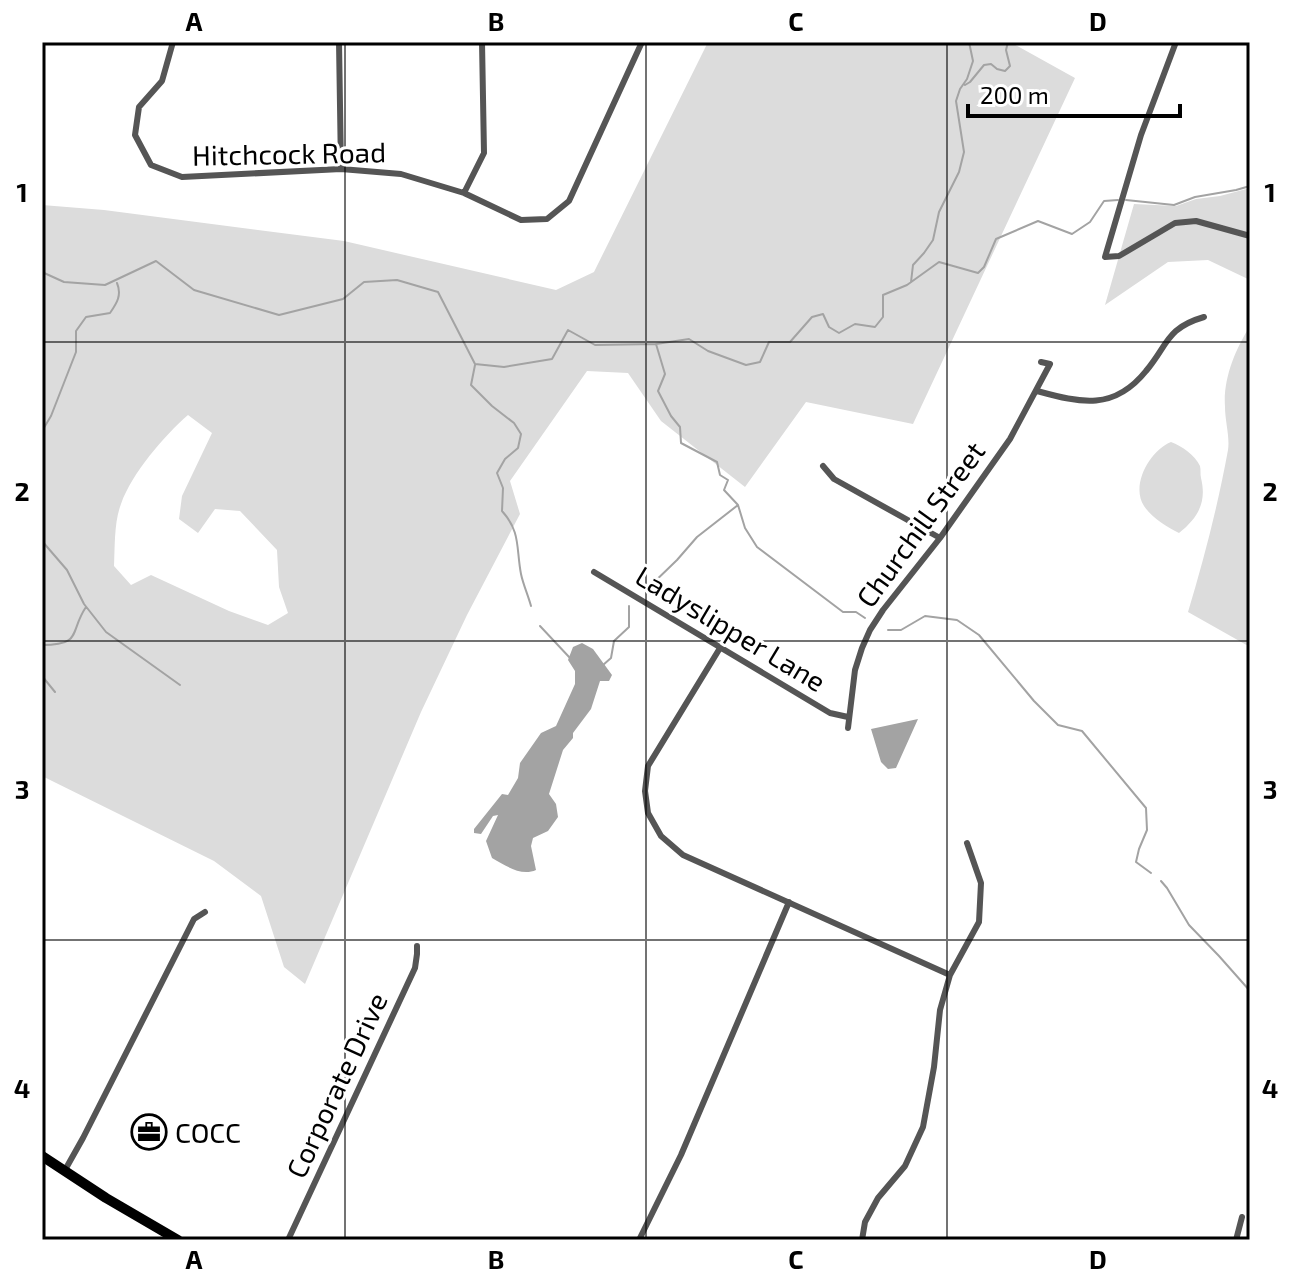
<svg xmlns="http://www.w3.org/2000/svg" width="1292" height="1282" viewBox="0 0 1292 1282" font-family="'Exo 2',sans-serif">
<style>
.green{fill:#dcdcdc;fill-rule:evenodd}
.water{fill:#a3a3a3}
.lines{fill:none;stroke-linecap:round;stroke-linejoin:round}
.stream{stroke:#a3a3a3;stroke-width:2}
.street{stroke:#555;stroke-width:6}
.primary{stroke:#000;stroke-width:10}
.grid{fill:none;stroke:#000;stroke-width:2;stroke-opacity:0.55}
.labels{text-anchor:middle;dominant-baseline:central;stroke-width:6;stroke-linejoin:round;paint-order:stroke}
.street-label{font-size:28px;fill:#000;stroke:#fff}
.poi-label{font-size:28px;fill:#000;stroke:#fff;text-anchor:start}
.neatline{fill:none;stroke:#000;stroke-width:3}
.grid-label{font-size:26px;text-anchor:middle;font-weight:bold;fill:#000}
</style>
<rect width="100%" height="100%" fill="#fff"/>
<!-- green -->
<path class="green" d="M708,42H1010L1075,78L913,424L806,402L745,487L661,421L628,373L587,371L510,481L520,514L467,615L421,712L305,984L284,967L261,896L214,861L42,776V205L104,210L344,241L556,290L594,272ZM188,415L212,433L182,496L179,519L198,533L215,509L240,511L277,550L279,587L288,613L268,625L229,611L151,575L131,585L114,566C115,546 114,522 121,504C132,473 164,436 188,415Z
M1250,188V280L1208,260L1168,262L1105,305L1134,204L1176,206L1196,199L1220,196Z
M1250,326V647L1188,612C1204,559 1218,505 1228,450C1230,437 1225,421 1225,407C1223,379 1235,350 1250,326Z
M1171,442C1182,446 1195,455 1200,466C1201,470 1200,474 1201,478C1207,502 1198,518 1179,533C1167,527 1152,518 1144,506C1130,484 1151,450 1171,442Z"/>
<!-- water -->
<path class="water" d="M582,643L593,649L612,675L609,681H600L591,709L573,733V738L563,750L549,794L556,804L558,817L548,831L533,838L531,846L536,870C521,877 505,865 492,858L486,841L498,815L493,816L481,834L474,833V829L502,794L508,795L518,778L520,763L541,733L556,726L575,684V671L568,660L573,647Z
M918,719L896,768L888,769L881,762L871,729Z"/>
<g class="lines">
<!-- stream -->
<path class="stream" d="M965,85L970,82L984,65L991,64L997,69L1005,71L1010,66L1006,50L1008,42
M1126,200L1174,205L1195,197L1236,190L1250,186
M42,272L64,282L105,285L156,261L194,290L279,315L343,299L364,282L397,280L438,292L475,364L504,367L552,359L568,330L595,345L656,344L689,339L708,351L746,365L760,362L769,342H790L812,317L823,314L829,327L839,333L855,324L875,327L883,317V295L907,285L939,262L978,273L984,267L996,239L1038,221L1072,234L1090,222L1104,201L1118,200
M911,282L913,265L924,253L933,240L939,212L959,172L964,152L956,101L960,89L967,79L973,61L969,42
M656,344L665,374L658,391L671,416L680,427L681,443L717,462L720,475L728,480L724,490L738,505L745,528L757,547L843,612H856L865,618
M475,365L471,385L492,406L514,423L521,434L518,448L505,459L497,473L503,488L502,511C521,532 516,548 521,574C523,584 528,595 531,606
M42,431L51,416L76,352V331L86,317L110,313C117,303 122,295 117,283
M42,541L67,570L84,604L106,632L180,685
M646,590L677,560L697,537L738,505
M540,626L570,658
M888,630H901L925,616L957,620L979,635L1034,701L1058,725L1082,731L1146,808L1147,830L1139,849L1136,862L1151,873
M42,645C83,645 69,632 86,607
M603,665L611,658L614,641L629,627V606
M42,676L55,692
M1161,881L1167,888L1189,925L1219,956L1250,991"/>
<!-- street -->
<path class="street" d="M173,42L162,81L139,107L135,135L151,165L182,177L341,169L401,174L464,193L521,220L547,219L569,201L642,42
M339,42L341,169
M1176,42L1141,135L1105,257L1119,256L1175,223L1196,221L1250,236
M464,193L484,153L482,42
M1037,391C1081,403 1114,411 1146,371C1168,345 1166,328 1204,317
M823,466L834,479L940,538
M594,572L830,713L848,717
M720,648L648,766L645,791L648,813L661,836L683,855L950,975
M848,728L855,670L862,648L870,630L883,610L940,538L1010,439L1050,364L1041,362
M65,1170L83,1138L194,919L205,912
M288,1240L415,968L417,954V946
M639,1240L681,1155L789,902
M862,1240L865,1222L878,1198L905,1166L923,1127L934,1067L940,1010L950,975L979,922L981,883L967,843
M1236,1240L1242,1217"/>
<!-- primary -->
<path class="primary" d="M42,1156L106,1198L178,1240"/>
</g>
<!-- grid -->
<path class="grid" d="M345,42V1240M646,42V1240M947,42V1240M42,342H1250M42,641H1250M42,940H1250"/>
<!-- icons -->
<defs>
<symbol id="office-ring" viewBox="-11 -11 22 22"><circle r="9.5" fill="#fff" stroke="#000" stroke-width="1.5"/><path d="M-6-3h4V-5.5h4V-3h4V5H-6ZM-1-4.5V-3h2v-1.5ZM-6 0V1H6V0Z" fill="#000"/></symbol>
</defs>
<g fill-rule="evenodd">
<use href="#office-ring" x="129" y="1112" width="40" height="40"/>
</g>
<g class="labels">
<!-- street labels -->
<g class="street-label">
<text transform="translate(289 153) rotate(-1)">Hitchcock Road</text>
<text transform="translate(920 524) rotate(-54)">Churchill Street</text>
<text transform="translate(731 628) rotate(31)">Ladyslipper Lane</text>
<text transform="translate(336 1085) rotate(-65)">Corporate Drive</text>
</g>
<!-- poi labels -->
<g class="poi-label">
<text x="175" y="1132">COCC</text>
</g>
</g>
<!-- border -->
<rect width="1292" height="1282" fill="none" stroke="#ffffff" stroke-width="88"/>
<!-- scale -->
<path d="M968 104v12h212v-12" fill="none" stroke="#000000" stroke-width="4"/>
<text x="980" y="104" font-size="24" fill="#000000" stroke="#ffffff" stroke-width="6" paint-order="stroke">200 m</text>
<rect x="44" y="44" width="1204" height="1194" class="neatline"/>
<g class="grid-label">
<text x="194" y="31">A</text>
<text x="496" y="31">B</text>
<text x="796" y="31">C</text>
<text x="1098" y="31">D</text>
<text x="22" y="202">1</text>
<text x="1270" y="202">1</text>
<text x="22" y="501">2</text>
<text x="1270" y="501">2</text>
<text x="22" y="799">3</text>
<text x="1270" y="799">3</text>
<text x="22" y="1098">4</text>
<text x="1270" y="1098">4</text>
<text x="194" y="1269">A</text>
<text x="496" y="1269">B</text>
<text x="796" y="1269">C</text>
<text x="1098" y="1269">D</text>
</g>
</svg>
